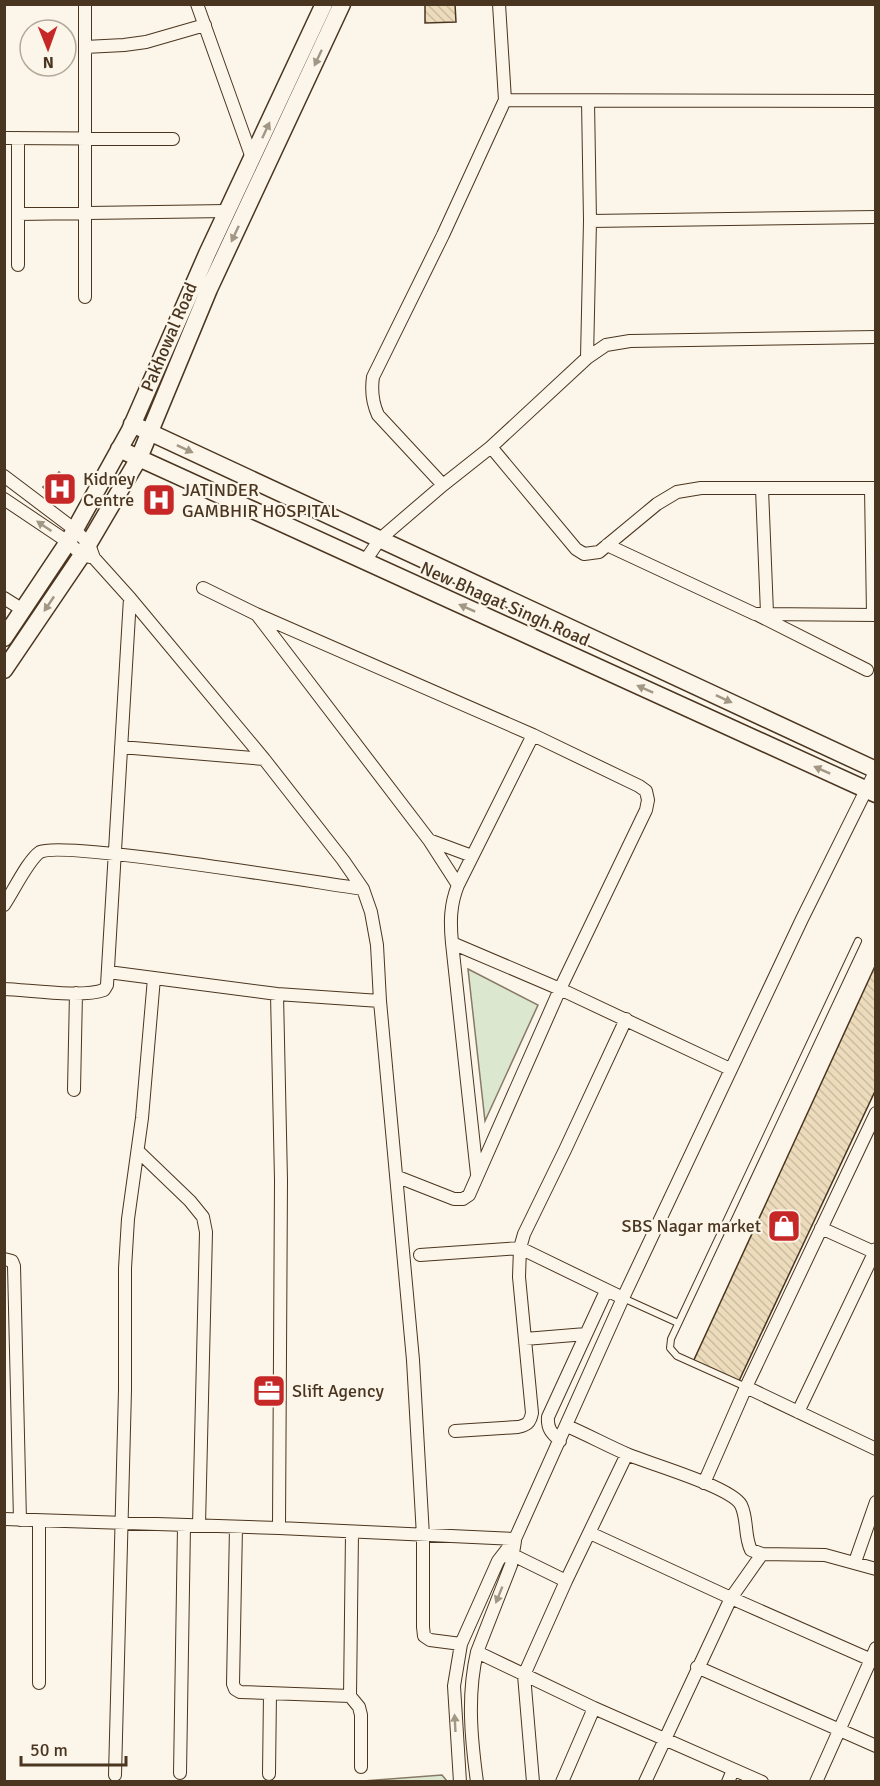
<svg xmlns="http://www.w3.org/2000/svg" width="880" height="1786" viewBox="0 0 880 1786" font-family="Signika,sans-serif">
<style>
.green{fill:#dce7d0;stroke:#887966;stroke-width:1.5}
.building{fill:url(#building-back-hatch);stroke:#4a3520;stroke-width:1.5}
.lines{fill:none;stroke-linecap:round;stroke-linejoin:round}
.service-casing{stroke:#4a3520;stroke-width:8}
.minor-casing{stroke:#4a3520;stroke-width:14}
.tertiary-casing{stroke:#4a3520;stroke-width:19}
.service{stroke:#fbf6e9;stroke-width:6}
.minor{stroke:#fbf6e9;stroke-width:12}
.tertiary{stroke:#fbf6e9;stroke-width:16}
.oneway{fill:#a29684}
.labels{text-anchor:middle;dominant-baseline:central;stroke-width:4.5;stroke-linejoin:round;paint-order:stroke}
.street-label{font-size:18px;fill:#4a3520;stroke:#fbf6e9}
.poi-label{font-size:18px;fill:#4a3520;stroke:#fbf6e9;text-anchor:start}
</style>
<defs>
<pattern id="building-back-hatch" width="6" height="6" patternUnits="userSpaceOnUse" patternTransform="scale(1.5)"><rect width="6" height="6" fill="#ecdcbc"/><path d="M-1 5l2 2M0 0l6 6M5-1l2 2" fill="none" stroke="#ccbda1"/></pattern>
</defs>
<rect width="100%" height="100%" fill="#fbf6e9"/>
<!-- green -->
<path class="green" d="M468,969L538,1005L485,1121Z
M442,1775L447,1781H363Z"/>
<!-- building -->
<path class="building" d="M425,4H455L456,22L425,23Z
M59,472L75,489L59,504L43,487Z
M876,964V1089L738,1383L693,1362Z"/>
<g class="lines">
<defs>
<path id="service" d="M623,1298L678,1323
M746,1387L677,1356L670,1348L671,1339L858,941"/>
<path id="minor" d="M85,4V297
M197,4L252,158
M499,4L505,100L443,235L373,377C371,391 372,402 378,415L443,485L491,447L576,549L584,554L599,552L657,504L677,492L701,488H876
M85,47L124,45L146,42L205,25
M505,100L876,101
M4,138L173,139
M18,138V265
M18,214L227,211
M590,221L876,217
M587,358L590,221L588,101
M491,447L587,358L606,345L630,341L876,337
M4,476L74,529L89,544L94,558L130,598L264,759L343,860L363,889L371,912L377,945L380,1001
M871,488L873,615
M762,489L767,613
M4,499L68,542L82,555L90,557
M607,545L755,614L876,615
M365,561L380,539L443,485
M203,588L256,614L533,735L458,885C450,905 450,922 452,943L560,989L730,1069
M4,598L23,610
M756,614L867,670
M258,616L429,840L458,885
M121,747L264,759
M429,840L472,856
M4,905C13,892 28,860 40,852C62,840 320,883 363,889
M452,943L477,1174
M108,972L277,994L380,1001L413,1360L423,1536V1627L424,1636L430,1640L461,1644
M4,989C30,990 81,998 104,990L107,985L130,598
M277,994L281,1180L279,1528
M74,1090L76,993
M876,1113L746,1387L876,1449
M138,1151L190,1201L203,1217L206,1232L199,1525
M398,1177L454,1199H463L469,1195L560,989L646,810L648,800L646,791L639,786L533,735
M821,1228L876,1253
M420,1255L520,1248L623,1298
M4,1259L12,1261L14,1266L20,1520
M525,1339L586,1334
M798,1412L876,1249
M567,1426C588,1435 608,1446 629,1455C651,1464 731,1487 741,1505C748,1519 744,1536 751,1550L762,1554L825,1555L876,1569
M455,1431L518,1427C527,1425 530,1423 532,1413L519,1277L520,1248L524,1234L565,1150L626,1019
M560,1441C552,1433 547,1429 548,1417L606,1291
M704,1483L746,1387
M4,1519L279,1528L515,1539
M236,1527L233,1684L235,1689L240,1692L350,1696
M352,1533L350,1696L359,1707L361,1715V1767
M590,1533L731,1598L876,1662
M513,1555L566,1581
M855,1562L876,1502
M477,1652L594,1708L762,1782
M697,1667L876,1746
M39,1683V1521
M180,1773L184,1526
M269,1774L270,1693
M115,1775L125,1390V1268L128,1219L142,1118L154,978
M460,1782L454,1686L461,1644L498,1561L515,1539L623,1298L802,919L876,770
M477,1782C471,1738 467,1695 477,1652L511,1565L515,1541
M533,1782L524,1675L566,1581L627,1454
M562,1782L594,1708
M645,1782L731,1598L762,1554
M728,1782L733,1770
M816,1782L876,1648"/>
<path id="tertiary" d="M132,424L876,770
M119,449L876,794
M4,638L68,542L130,430L207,254L324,4
M4,670L82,555L139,458L209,289L342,4"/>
</defs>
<!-- service casing -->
<use href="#service" class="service-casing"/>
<!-- minor casing -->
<use href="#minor" class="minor-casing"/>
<!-- tertiary casing -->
<use href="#tertiary" class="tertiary-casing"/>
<!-- service -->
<use href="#service" class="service"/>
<!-- minor -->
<use href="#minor" class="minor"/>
<!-- tertiary -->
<use href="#tertiary" class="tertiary"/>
</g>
<!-- one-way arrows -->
<defs><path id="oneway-solid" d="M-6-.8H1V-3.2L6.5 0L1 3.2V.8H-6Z" transform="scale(1.5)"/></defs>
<g class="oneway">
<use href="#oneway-solid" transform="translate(318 58) rotate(115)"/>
<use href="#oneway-solid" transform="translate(266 130) rotate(-65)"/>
<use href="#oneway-solid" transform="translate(235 234) rotate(115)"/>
<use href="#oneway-solid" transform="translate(185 449) rotate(25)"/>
<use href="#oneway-solid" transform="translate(44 526) rotate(-146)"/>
<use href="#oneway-solid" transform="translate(49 604) rotate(124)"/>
<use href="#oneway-solid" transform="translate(467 608) rotate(-156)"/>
<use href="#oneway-solid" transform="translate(645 689) rotate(-156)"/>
<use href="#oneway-solid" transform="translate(724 699) rotate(25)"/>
<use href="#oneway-solid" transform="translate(822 770) rotate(-156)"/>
<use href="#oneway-solid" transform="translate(499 1595) rotate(112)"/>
<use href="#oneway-solid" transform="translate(455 1723) rotate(-93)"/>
</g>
<!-- icons -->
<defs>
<symbol id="hospital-square" viewBox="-11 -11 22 22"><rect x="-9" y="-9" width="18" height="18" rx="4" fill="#c62828" stroke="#fbf6e9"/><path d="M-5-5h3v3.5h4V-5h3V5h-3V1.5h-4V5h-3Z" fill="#fff"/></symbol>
<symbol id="shop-square" viewBox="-11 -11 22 22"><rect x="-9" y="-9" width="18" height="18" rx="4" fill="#c62828" stroke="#fbf6e9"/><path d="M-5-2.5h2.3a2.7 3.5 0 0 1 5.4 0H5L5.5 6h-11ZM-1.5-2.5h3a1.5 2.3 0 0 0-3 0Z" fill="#fff"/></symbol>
<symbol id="office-square" viewBox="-11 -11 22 22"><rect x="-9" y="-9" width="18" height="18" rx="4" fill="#c62828" stroke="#fbf6e9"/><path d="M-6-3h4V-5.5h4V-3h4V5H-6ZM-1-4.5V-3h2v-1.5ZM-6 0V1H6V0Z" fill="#fff"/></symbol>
</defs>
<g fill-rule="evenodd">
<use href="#hospital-square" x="41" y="470" width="38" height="38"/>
<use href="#hospital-square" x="140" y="481" width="38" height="38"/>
<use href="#shop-square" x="765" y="1207" width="38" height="38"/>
<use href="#office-square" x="250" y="1372" width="38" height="38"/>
</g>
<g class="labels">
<!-- street labels -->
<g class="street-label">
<text transform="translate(169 337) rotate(-67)">Pakhowal Road</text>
<text transform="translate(505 604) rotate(24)">New Bhagat Singh Road</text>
</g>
<!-- poi labels -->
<g class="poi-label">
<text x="83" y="479">Kidney<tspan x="83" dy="21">Centre</tspan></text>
<text x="182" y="490">JATINDER<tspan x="182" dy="21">GAMBHIR HOSPITAL</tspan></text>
<text x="761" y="1226" text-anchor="end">SBS Nagar market</text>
<text x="292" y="1391">Slift Agency</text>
</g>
</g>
<!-- border -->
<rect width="880" height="1786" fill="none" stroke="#4a3520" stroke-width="12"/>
<!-- north arrow -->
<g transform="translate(48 48) rotate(179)"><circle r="28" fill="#fbf6e9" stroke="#b4a999" stroke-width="1.5"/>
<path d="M0-4.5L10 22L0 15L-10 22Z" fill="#c62828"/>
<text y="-9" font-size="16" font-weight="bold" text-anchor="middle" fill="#4a3520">N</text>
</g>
<!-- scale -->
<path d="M21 1756v9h105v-9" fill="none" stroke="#4a3520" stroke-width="3"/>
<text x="30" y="1756" font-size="18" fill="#4a3520" stroke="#fbf6e9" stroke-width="4.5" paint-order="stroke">50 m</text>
</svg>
